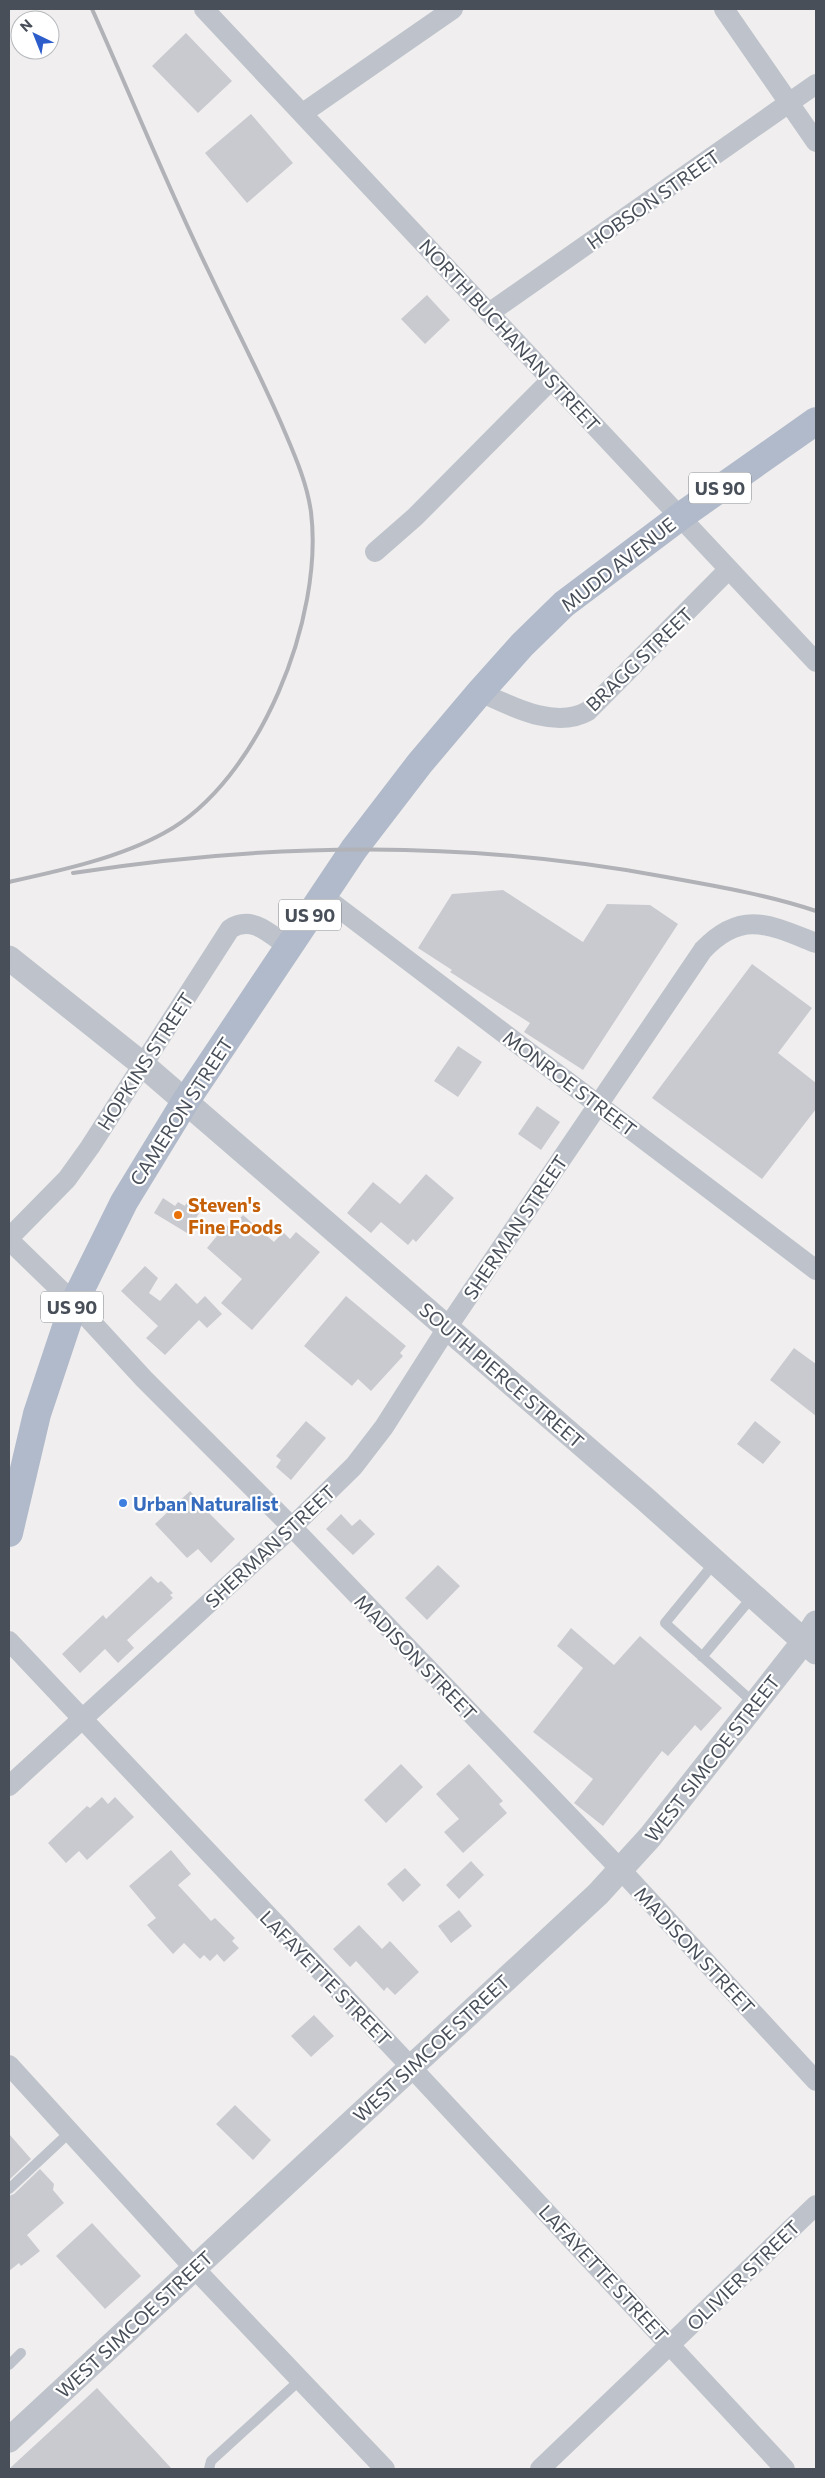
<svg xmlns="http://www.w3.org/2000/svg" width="825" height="2478" viewBox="0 0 825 2478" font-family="Commissioner,sans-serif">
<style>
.building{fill:#c9cad0}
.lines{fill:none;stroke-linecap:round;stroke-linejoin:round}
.service{stroke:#bec3cb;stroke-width:10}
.minor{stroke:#bec3cb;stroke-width:20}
.tertiary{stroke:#bec3cb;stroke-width:25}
.primary{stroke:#b1baca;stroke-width:28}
.rail{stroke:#b1b2b7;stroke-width:4}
.food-dot{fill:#e8710a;stroke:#fff;stroke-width:2}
.shop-dot{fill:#3f7fe0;stroke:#fff;stroke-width:2}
.labels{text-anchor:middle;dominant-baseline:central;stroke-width:4.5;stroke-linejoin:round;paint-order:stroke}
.shield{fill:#fff;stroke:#7f848b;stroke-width:1}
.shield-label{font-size:18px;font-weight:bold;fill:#484f59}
.street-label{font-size:19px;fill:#484f59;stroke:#fff}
.food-label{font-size:19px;font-weight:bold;fill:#c56008;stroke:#fff;text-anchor:start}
.shop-label{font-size:19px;font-weight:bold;fill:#366cbe;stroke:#fff;text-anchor:start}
</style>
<rect width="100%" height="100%" fill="#f0eeee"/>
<!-- building -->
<path class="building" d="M186,33L232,81L198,113L152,66Z
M251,114L293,163L247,203L205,153Z
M427,295L450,320L425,344L401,319Z
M503,890L583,942L607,904L650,905L678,924L583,1070L524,1032L530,1023L450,972L452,970L418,948L452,894Z
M752,964L812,1008L778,1053L816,1083V1109L762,1179L652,1098Z
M458,1046L482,1062L458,1097L434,1081Z
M537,1106L560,1122L541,1150L518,1134Z
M426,1174L454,1198L416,1242L413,1239L408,1245L381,1222L371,1233L347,1213L373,1182L400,1204Z
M163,1198L175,1206L178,1202L185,1206L187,1201L201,1210L187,1233L154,1213Z
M243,1215L274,1242L283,1232L290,1239L296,1232L320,1252L252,1330L221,1303L242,1279L207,1248L226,1225L231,1228Z
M145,1266L158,1278L149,1293L160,1301L176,1283L197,1304L205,1296L222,1314L207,1328L199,1320L165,1355L146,1338L158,1326L121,1291Z
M346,1296L406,1346L400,1353L403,1356L371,1391L358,1379L352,1386L304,1346Z
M794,1348L816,1364V1416L770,1380Z
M306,1421L326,1438L291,1480L276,1467L281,1460L276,1456Z
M755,1421L781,1442L763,1464L737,1444Z
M190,1491L199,1501L204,1497L214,1508L209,1513L235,1539L211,1563L198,1549L187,1558L155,1524Z
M341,1514L352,1526L360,1519L375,1534L353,1555L326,1529Z
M438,1565L460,1586L427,1620L405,1598Z
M151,1576L158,1583L161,1581L173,1593L170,1595L173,1598L127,1640L134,1648L118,1663L105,1649L80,1673L62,1654L103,1615L106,1619Z
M571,1628L614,1665L640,1636L722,1708L701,1731L695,1725L668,1756L662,1751L603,1826L574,1803L593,1779L533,1732L583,1668L557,1646Z
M401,1764L423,1787L386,1823L364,1800Z
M469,1764L503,1801L499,1804L507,1813L463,1853L444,1832L459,1819L436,1794Z
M102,1797L108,1804L115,1797L134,1817L87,1860L79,1851L66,1863L48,1843L87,1806L90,1808Z
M171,1850L191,1874L178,1885L211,1921L215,1918L235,1938L232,1941L239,1948L224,1962L217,1954L210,1961L204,1955L200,1959L184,1943L173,1954L147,1925L156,1918L129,1886Z
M471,1861L484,1875L459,1899L446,1885Z
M405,1868L421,1885L403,1902L387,1884Z
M459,1910L472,1926L451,1943L438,1926Z
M359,1925L382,1949L390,1941L419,1972L395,1995L387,1987L384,1991L356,1961L350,1967L333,1949Z
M314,2015L334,2036L311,2057L291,2036Z
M235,2105L271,2140L253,2160L216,2124Z
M9,2134L31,2159L9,2180Z
M40,2169L54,2184L53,2190L64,2203L27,2235L40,2251L21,2266L19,2263L9,2271V2196L14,2194Z
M92,2223L141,2276L105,2309L56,2256Z
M97,2388L172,2469H9Z"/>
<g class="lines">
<!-- service -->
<path class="service" d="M715,1562L665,1623L755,1704
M702,1657L753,1596
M9,2189L70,2132
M9,2365L21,2353
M209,2469L211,2461L300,2380"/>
<!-- minor -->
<path class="minor" d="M204,9L816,662
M724,9L816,142
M303,113L453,9
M489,313L816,84
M375,552L415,517L551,380
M480,692C511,706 555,730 588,711L729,569
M323,896L816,1270
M9,1238L67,1179L90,1147L230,929C252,914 271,935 289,947
M9,1240L74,1303L144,1379L292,1527L621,1870L816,2081
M9,1641L411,2067L785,2469
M9,1786L292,1527L354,1466L384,1427L447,1328L703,950C742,909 770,925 816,943
M9,2065L194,2268L385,2469
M540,2469L816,2205"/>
<!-- tertiary -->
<path class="tertiary" d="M9,958L142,1064L644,1498L816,1652
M9,2440L598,1894L650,1837L805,1640L816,1623"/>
<!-- primary -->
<path class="primary" d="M9,1533L37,1414L74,1303L124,1202L185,1102L354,849L420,763L480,692L522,645L564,604L681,516L816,421"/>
<!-- rail -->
<path class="rail" d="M73,873C272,842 467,840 666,877C716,886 768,895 816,911
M9,882C59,871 119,858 164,833C260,781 324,617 311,512C307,483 295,456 284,430C261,376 234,325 209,272C167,186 131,96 92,9"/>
</g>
<!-- markers -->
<circle class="food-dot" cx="178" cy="1215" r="5"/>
<circle class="shop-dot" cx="123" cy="1503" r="5"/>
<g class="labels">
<!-- shield labels -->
<g class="shield">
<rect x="689" y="472.5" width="62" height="31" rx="4"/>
<rect x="279" y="899.5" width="62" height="31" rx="4"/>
<rect x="41" y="1291.5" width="62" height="31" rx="4"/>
</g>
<g class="shield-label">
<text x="720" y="488">US 90</text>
<text x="310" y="915">US 90</text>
<text x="72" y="1307">US 90</text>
</g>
<!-- street labels -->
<g class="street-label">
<text transform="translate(653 199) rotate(-35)">HOBSON STREET</text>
<text transform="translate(510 335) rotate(47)">NORTH BUCHANAN STREET</text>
<text transform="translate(618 564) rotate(-38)">MUDD AVENUE</text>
<text transform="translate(639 659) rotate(-44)">BRAGG STREET</text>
<text transform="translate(145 1061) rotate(-57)">HOPKINS STREET</text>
<text transform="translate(570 1083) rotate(37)">MONROE STREET</text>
<text transform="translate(181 1111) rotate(-57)">CAMERON STREET</text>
<text transform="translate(515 1227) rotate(-56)">SHERMAN STREET</text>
<text transform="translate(502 1375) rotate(41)">SOUTH PIERCE STREET</text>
<text transform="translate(270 1546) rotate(-43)">SHERMAN STREET</text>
<text transform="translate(416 1657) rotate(46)">MADISON STREET</text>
<text transform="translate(712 1758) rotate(-52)">WEST SIMCOE STREET</text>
<text transform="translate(695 1950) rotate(47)">MADISON STREET</text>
<text transform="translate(326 1978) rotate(46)">LAFAYETTE STREET</text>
<text transform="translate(431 2048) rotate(-43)">WEST SIMCOE STREET</text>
<text transform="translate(604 2273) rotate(47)">LAFAYETTE STREET</text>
<text transform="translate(743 2275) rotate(-44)">OLIVIER STREET</text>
<text transform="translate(134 2324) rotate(-43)">WEST SIMCOE STREET</text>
</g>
<!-- food labels -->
<g class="food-label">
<text x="188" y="1204">Steven's<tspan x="188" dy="22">Fine Foods</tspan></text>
</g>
<!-- shop labels -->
<g class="shop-label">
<text x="133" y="1503">Urban Naturalist</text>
</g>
</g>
<!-- border -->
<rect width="825" height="2478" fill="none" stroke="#484f59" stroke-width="20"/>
<!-- north arrow -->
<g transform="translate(35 35) rotate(317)"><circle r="24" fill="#ffffff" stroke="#b6b9bd"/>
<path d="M0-4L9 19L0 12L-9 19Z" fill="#2d5dcb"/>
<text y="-8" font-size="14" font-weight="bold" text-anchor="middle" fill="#484f59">N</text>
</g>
</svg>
